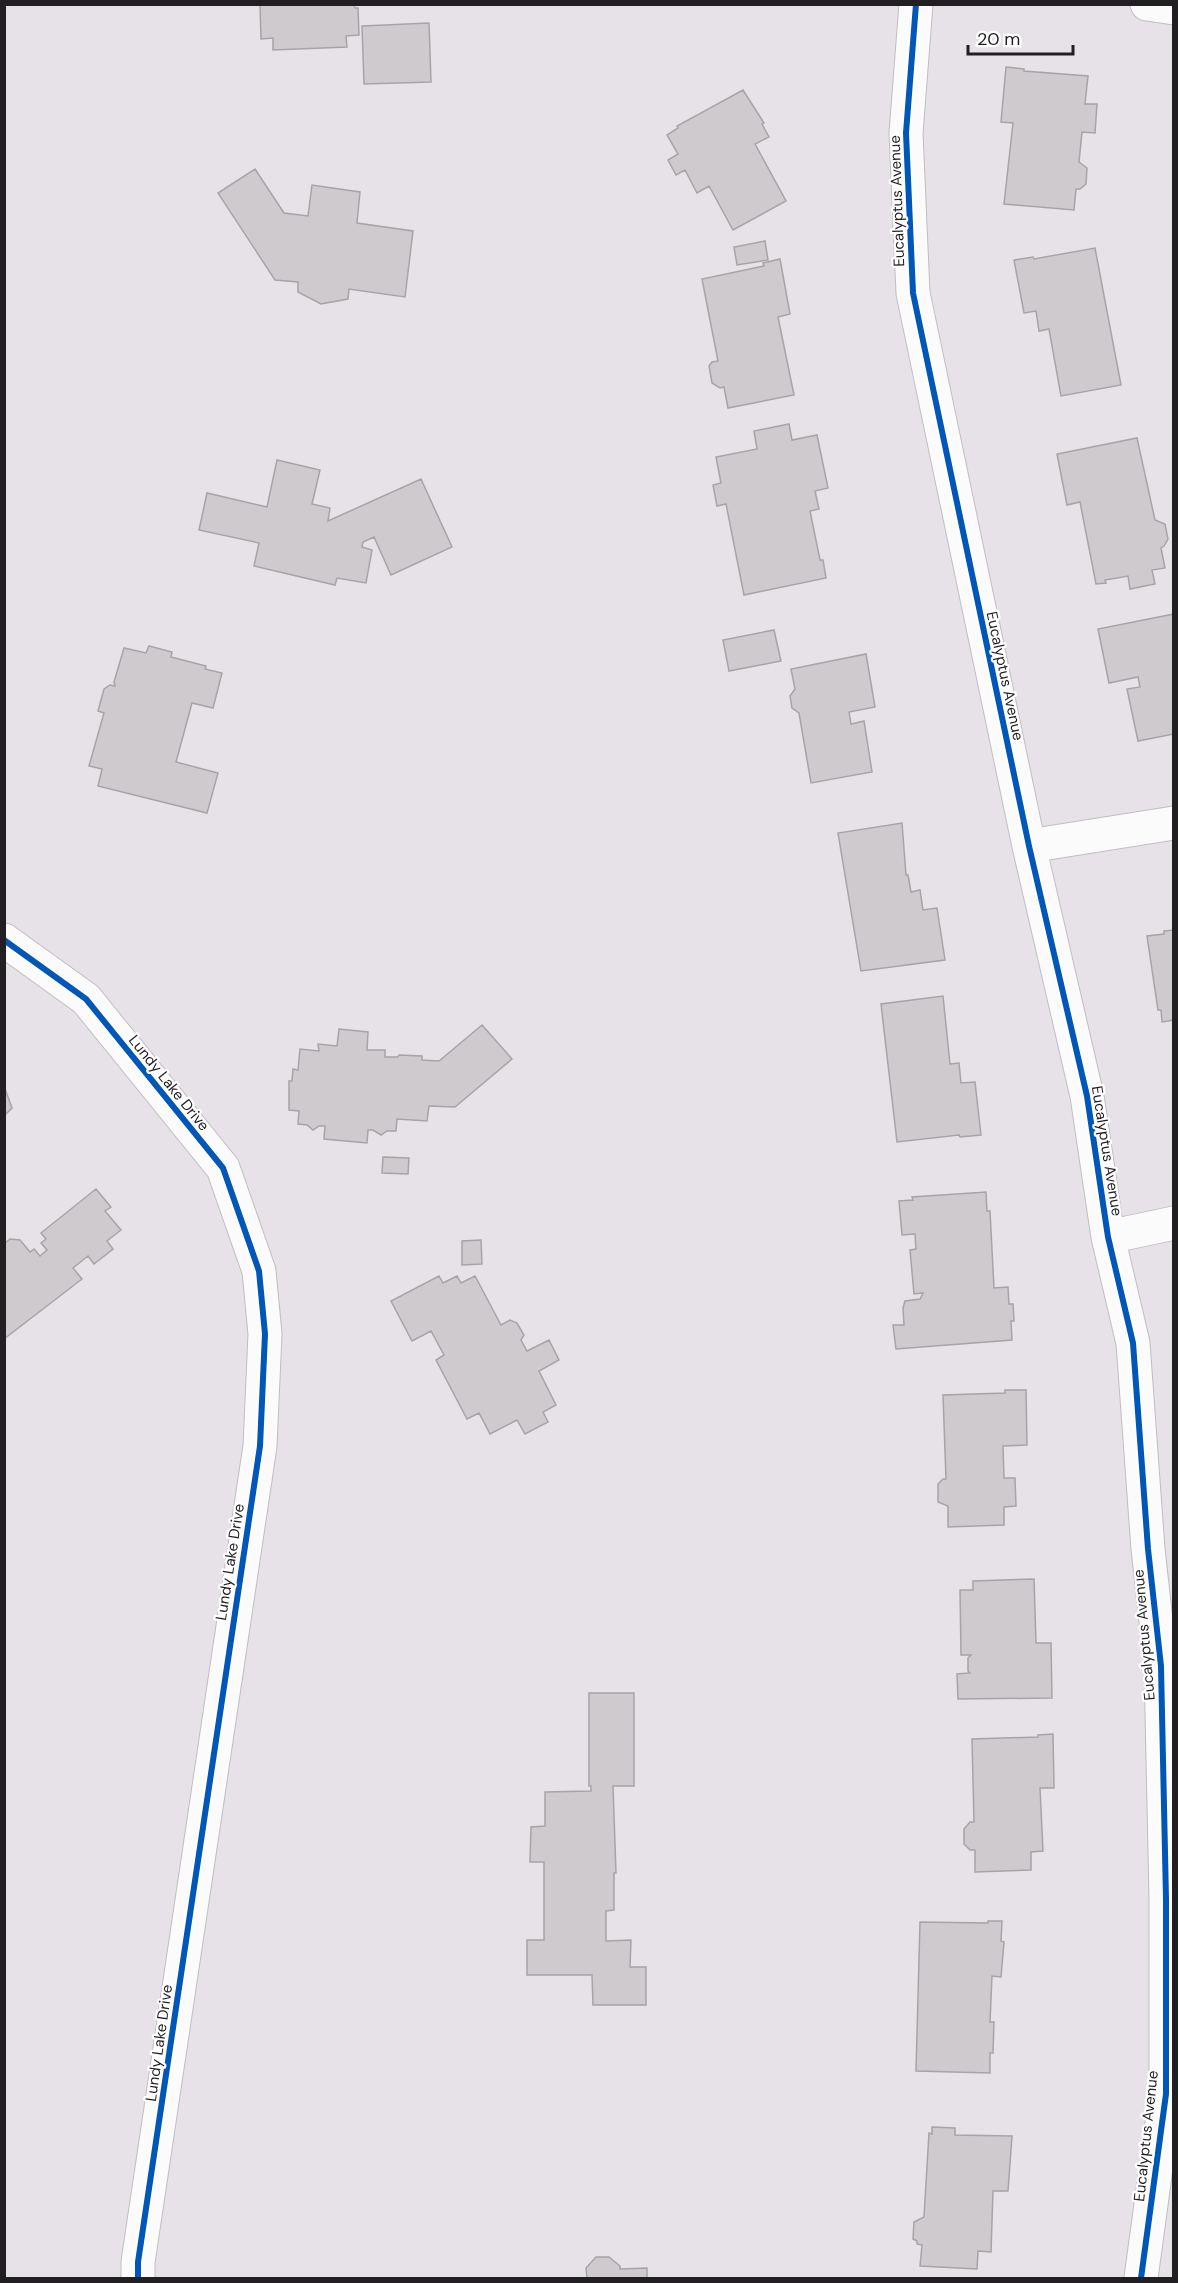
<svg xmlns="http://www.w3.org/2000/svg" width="1178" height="2283" viewBox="0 0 1178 2283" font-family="'DM Sans',sans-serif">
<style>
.building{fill:#cecace;stroke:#a7a4a7;stroke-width:1.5}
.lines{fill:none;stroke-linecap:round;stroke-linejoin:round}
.minor-casing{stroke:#c1bdc1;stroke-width:35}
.minor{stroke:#fbfbfb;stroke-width:33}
.cycleway-casing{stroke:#fff;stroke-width:10}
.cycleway{stroke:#0057b8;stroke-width:6}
.labels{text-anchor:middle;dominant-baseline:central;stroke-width:4.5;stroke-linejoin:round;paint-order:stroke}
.street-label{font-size:15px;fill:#221f22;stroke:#fff}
</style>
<rect width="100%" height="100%" fill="#e7e2e7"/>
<!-- building -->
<path class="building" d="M260,4H354L355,8H358L359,35L346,36L347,47L273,50V38L261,39Z
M429,23L431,82L364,84L362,26Z
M1006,67L1024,69V71L1088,76L1085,104H1097L1095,133L1082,132L1079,162L1087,168L1086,184L1080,189H1076L1074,210L1004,204L1013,123L1001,122Z
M743,90L764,123L762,124L769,137L755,144L786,201L733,230L709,186L697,193L685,170L676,175L668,160L678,154L667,135L678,128L677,126Z
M255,169L284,213L308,216L312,185L360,192L357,223L413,231L405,297L349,289L348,299L321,304L298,292V282L275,280L218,193Z
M765,241L768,260L737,265L734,247Z
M1095,248L1121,385L1061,396L1049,329L1039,331L1036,311L1024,313L1014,260L1033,257L1034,259Z
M780,259L790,314L778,317L794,395L728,408L724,387L720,388L712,383L709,366L712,362L718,361L702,279L764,266L763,263Z
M789,424L792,440L817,435L828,488L815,491L819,509L810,511L820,560H823L826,578L744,595L726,504L717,506L713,485L721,483L716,457L757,449L754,431Z
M1137,438L1155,520L1165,524L1168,539L1164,546L1161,548L1165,568L1152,570L1155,584L1130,589L1128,576L1105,580L1106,583L1096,584L1080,502L1067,505L1057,454Z
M277,460L320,470L312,504L330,508L328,521L421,479L452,547L391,575L374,537L363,542L362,547L372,550L366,583L337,578L335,585L254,566L259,543L199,530L207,493L267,507Z
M1174,614V734L1138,741L1127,689L1140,687L1138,677L1109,683L1098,629Z
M774,630L781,661L729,671L723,640Z
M149,646L172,652L171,657L206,666L205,669L222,673L213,708L192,703L176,762L218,773L207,813L98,786L102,769L89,766L104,713L98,711L104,689L110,685L115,686L114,682L124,648L146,653Z
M866,654L875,707L849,712L851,724L864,721L872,772L811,783L799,713L792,708L790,696L795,689L791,669Z
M902,823L906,875H908L911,892L920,890L923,910L937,908L945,960L861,971L838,833Z
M1174,930V1020L1162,1022L1161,1010H1158L1147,936L1164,934V931Z
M943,996L950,1064L959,1063L961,1083L975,1082L981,1135L960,1137L959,1135L897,1142L881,1004Z
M482,1025L512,1059L455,1107L429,1106L427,1121L397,1119L396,1131H387L381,1135L373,1130H368L367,1143L324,1139L325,1126H319L313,1130L307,1125L298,1124L299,1111L289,1110V1081H292L293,1069L298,1070L300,1049L319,1051L318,1044L337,1046L339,1029L368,1032L367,1050H385V1057H398L399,1055L422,1056V1060L439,1061Z
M4,1086L12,1108L4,1116Z
M383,1157L409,1158L408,1174L382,1173Z
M96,1189L111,1207L105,1211L121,1230L107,1241L113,1249L94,1264L88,1256L73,1268L82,1279L4,1339V1244L10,1239L20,1240L30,1252L34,1249L40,1256L47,1250L41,1243L46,1239L41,1233Z
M986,1192L987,1211H990L994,1288L1008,1287L1009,1304H1013L1014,1321H1011L1012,1340L896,1349L893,1325H904L903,1308L905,1301L920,1299L923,1293L914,1294L910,1250L916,1249L915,1234L902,1235L899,1201L913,1200L912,1197Z
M481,1240L482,1264L462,1265V1241Z
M439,1276L443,1283L457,1276L461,1283L475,1276L501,1325L510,1320L517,1323L524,1335L521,1340L527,1351L549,1340L559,1360L539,1371L556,1405L543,1412L548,1422L525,1434L517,1420L490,1434L479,1413L467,1419L436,1360L444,1355L431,1331L412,1341L391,1301Z
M1005,1390H1026L1027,1445L1003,1446L1004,1478H1015L1016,1506L1004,1507V1525L948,1527V1506L938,1502V1484L943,1479H946L943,1395L1005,1393Z
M1034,1579L1036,1643H1051L1052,1698L958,1699L957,1674L970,1673L968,1671V1658L971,1655H961L960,1590H973V1581Z
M589,1693H634V1786H613L616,1873H614V1910L606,1911V1941L631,1940L630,1967H646V2005H593L592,1975H527V1940H544V1862H530L531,1827L545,1826V1792L591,1791V1786H589Z
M1053,1734L1054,1788H1040L1043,1851L1031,1852V1870L975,1872V1850H970L964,1844V1829L970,1822H974L972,1739L1038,1737V1735Z
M988,1921H1002L1001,1941L1004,1942L1001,1977L992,1976L990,2022H994L993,2053H990V2073L916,2071L920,1922L988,1923Z
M932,2127L955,2128V2135L1012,2136L1008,2191H993L991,2252L978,2251L977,2269L920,2266L922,2245L917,2244V2241L913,2239L914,2222L924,2217L929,2133L932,2134Z
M596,2257H609L620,2266V2269L647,2268V2278H578H587L586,2268Z"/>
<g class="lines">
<defs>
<path id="minor" d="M916,4L906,133L913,293L1029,846L1087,1096L1108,1237L1133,1343L1148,1549L1161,1666L1166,1899V2094L1141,2278
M1147,4L1174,8
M1029,846L1174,823
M4,940L86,999L223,1168L259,1271L265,1334L260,1446L138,2262V2278
M1108,1237L1174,1223"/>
</defs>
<!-- minor casing -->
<use href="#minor" class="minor-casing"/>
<!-- minor -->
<use href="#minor" class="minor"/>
<defs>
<path id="cycleway" d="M916,4L906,133L913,293L1029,846L1087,1096L1108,1237L1133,1343L1148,1549L1161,1666L1166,1899V2094L1141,2278
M4,940L86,999L223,1168L259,1271L265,1334L260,1446L138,2262V2278"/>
</defs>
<!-- cycleway casing -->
<use href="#cycleway" class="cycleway-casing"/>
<!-- cycleway -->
<use href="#cycleway" class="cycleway"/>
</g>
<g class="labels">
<!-- street labels -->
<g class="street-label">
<text transform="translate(897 201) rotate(-92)">Eucalyptus Avenue</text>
<text transform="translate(1005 676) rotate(78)">Eucalyptus Avenue</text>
<text transform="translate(169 1083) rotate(51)">Lundy Lake Drive</text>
<text transform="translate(1107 1151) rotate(81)">Eucalyptus Avenue</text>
<text transform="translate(230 1562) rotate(-81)">Lundy Lake Drive</text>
<text transform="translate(1144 1635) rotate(-95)">Eucalyptus Avenue</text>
<text transform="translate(159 2043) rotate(-82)">Lundy Lake Drive</text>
<text transform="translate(1146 2136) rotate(-84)">Eucalyptus Avenue</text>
</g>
</g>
<!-- border -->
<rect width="1178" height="2283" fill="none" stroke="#221f22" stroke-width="12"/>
<!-- scale -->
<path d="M968 45v9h105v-9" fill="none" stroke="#221f22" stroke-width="3"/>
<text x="977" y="45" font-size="18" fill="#221f22" stroke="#ffffff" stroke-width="4.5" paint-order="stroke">20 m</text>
</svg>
